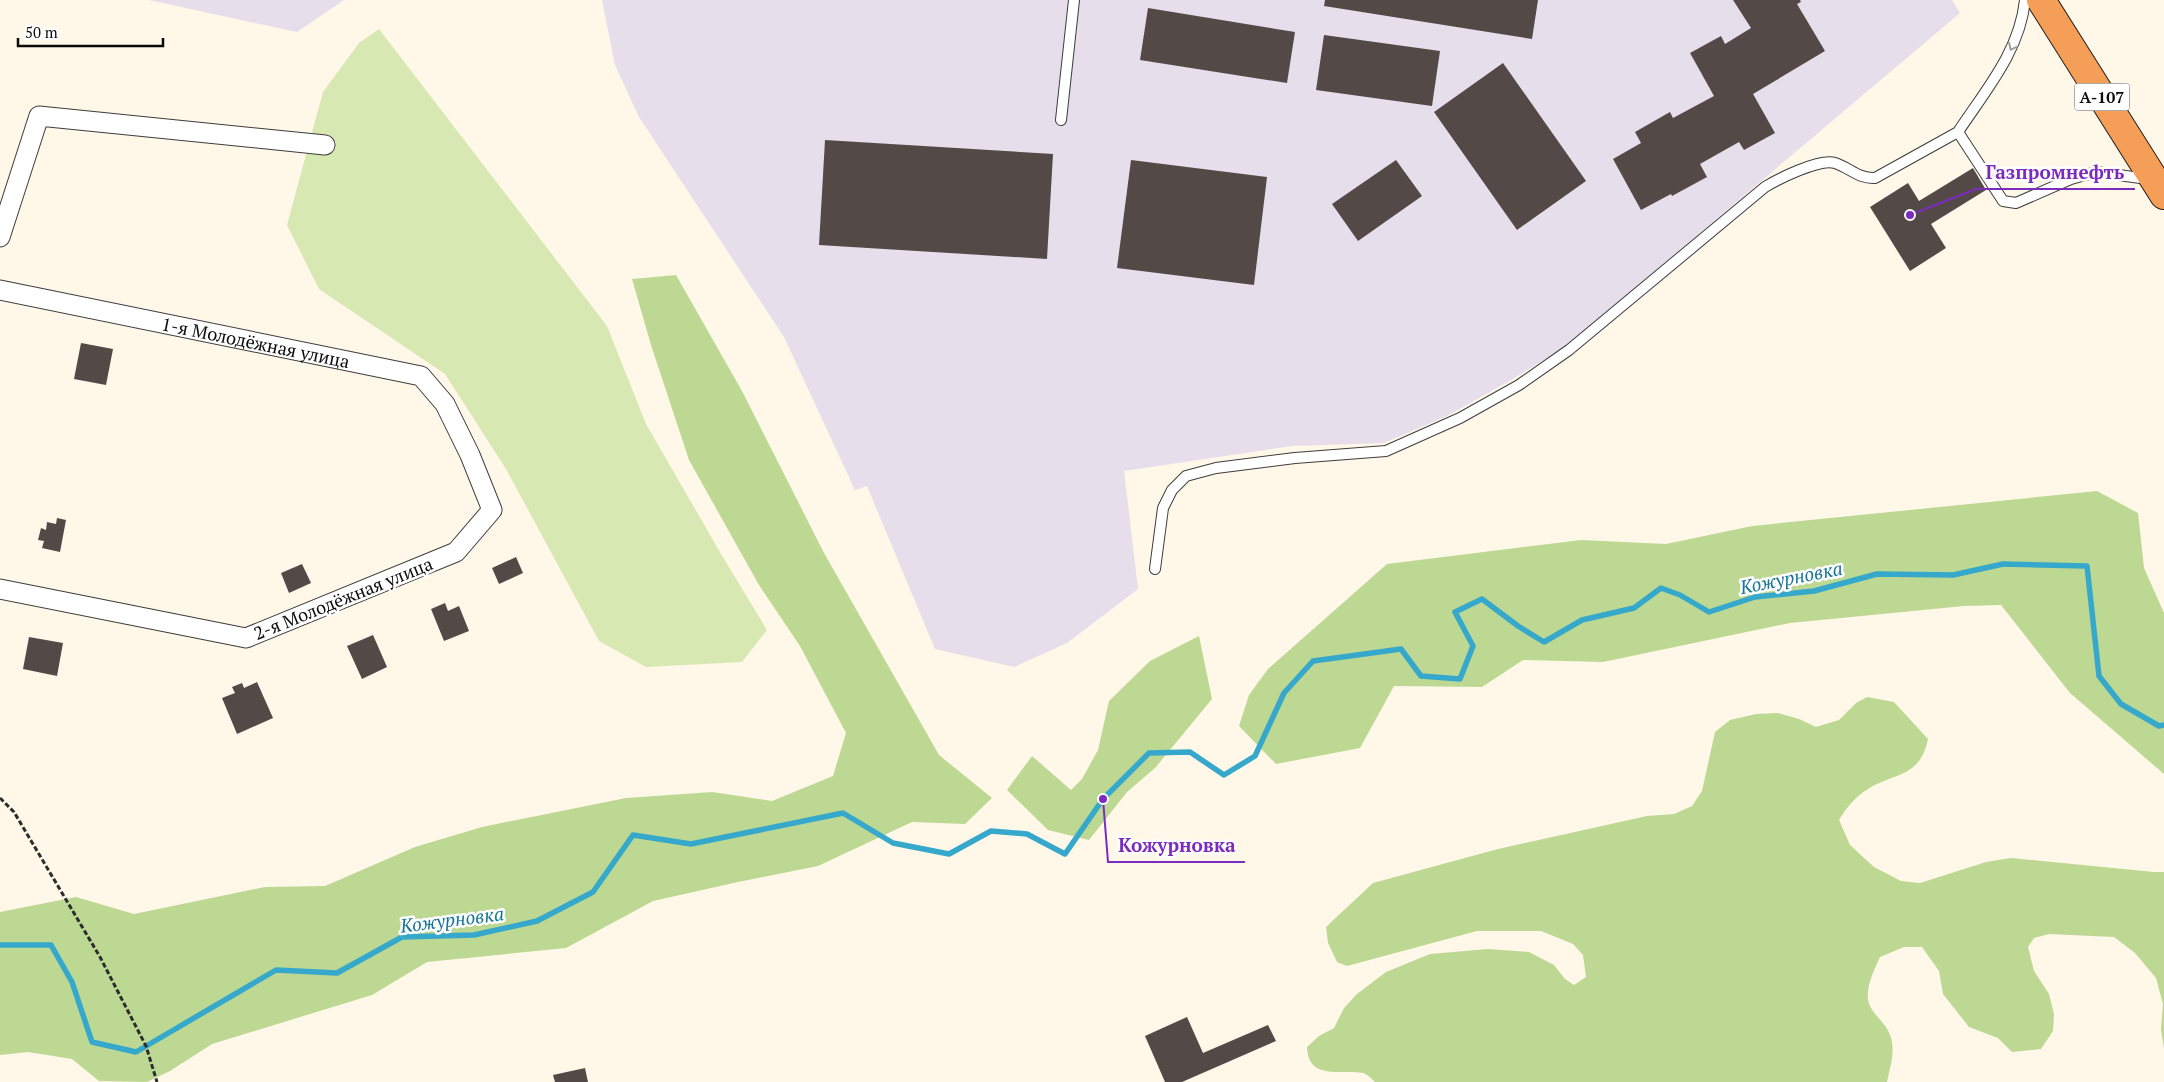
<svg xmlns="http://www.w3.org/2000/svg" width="2164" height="1082" viewBox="0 0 2164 1082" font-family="'PT Serif',serif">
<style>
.industrial{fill:#e6deea}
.green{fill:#d7e8b3}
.forest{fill:#bdd892}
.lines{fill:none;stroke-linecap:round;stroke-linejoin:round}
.stream{stroke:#35a8cb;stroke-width:5.5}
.building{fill:#534a47}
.service-casing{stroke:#3d3d3d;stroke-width:12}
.minor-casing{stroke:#3d3d3d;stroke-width:21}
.trunk-casing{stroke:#1b1b1b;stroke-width:30}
.path{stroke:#2c2c2c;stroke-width:3;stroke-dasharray:5 2.5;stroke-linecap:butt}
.service{stroke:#fff;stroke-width:10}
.minor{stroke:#fff;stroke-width:19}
.trunk{stroke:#f59e58;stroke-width:28}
.oneway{stroke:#9d9d9d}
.labels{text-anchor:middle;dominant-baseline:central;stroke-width:5;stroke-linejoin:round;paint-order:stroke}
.shield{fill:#fff;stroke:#545454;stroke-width:1}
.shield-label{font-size:16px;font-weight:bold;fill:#0a0a0a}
.street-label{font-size:18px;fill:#0a0a0a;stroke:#fff}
.water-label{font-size:19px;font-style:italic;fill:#167599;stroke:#fff}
.leader{fill:none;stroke:#7b2cbf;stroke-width:2}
.callout-dot{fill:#7b2cbf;stroke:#fff;stroke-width:2}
.callout-label{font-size:19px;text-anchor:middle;font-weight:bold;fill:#7b2cbf;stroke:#fff;stroke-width:5;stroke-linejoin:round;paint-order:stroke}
</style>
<rect width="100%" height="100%" fill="#fff7e8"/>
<!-- industrial -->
<path class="industrial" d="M149,0H344L297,32Z
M602,0H1952L1960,13L1566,346L1511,380L1447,416L1384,443L1292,446L1124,471L1138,589L1067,643L1014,667L935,649L867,486L855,490L784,337L639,117L615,65Z"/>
<!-- green -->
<path class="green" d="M379,29L607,326L646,424L721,554L767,630L742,662L646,667L599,641L506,469L445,374L319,289L287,225L323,92L359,43Z"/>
<!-- forest -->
<path class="forest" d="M676,275L742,391L824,553L939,755L992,798L965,824L912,822L818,866L738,882L653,901L566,948L427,962L372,995L212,1044L170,1071L147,1082L99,1081L72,1059L28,1052L0,1055V912L76,897L134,914L265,887L325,886L415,847L482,827L626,798L712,792L772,801L833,776L846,733L800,646L759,585L689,460L651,345L632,279Z
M2097,491L2138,513L2144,568L2164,613V774L2070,693L2001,605L1964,606L1790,623L1603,662L1523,660L1482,687L1394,686L1360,748L1276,764L1239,726L1249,695L1268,669L1387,564L1581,540L1666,544L1752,526Z
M1199,636L1212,699L1155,768L1127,792L1089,840L1048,830L1007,790L1032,756L1071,790L1082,779L1098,750L1109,701L1150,661Z
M1867,697L1894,702L1928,739C1920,778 1895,772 1868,789C1855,797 1847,807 1839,820L1850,845L1874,867L1901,881L1920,883L1986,862L2011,858L2154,872H2164V1048L2161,1030L2163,1004L2156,978L2135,953L2114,937L2049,934L2034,938L2028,947L2034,971L2049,994L2054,1014L2053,1031L2041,1049L2012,1052L1998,1038L1969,1027L1943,994L1939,971L1922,947H1904L1880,957C1874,970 1863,992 1870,1006C1875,1017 1886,1023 1890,1035C1896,1050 1890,1067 1887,1082H1375C1372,1079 1367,1074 1363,1073C1341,1069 1308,1081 1307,1047L1319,1036L1334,1028L1344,1008L1357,994L1386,972L1430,954L1488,949L1529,952L1554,965L1565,979L1574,985L1586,977L1583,955L1573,944L1541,931H1477L1347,966L1337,962L1328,943L1326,927L1373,883L1498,849L1647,816L1674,814L1692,806L1702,791L1715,732L1730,720L1756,714L1778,713L1799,719L1816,727L1839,720L1856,703Z"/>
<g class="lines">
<!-- stream -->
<path class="stream" d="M0,945H51L72,982L92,1042L136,1052L276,970L337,973L402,937L474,935L537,921L593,892L633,835L691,844L843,813L893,843L949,854L991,831L1027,834L1065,854L1103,799L1149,753L1190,752L1224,775L1255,756L1284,693L1313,661L1401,649L1421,676L1460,679L1473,646L1455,612L1482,599L1518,626L1544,642L1582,620L1634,608L1661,588L1680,595L1709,612L1755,597L1814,591L1877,574L1953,575L2003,564L2087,566L2099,676L2121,704L2159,726L2164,725"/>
</g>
<!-- building -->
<path class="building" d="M1325,0H1538L1532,39L1324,6Z
M1733,0H1800L1801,2L1797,4L1825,51L1753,94L1775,133L1744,150L1739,142L1700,164L1707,177L1672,196L1671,194L1641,210L1613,159L1641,143L1635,132L1670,112L1673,118L1714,96L1690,53L1721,36L1725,44L1751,28Z
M1148,8L1295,32L1287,83L1140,60Z
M1324,35L1440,51L1432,106L1316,90Z
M1503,63L1586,181L1517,230L1434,112Z
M825,140L1053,154L1047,259L819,245Z
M1131,160L1267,177L1254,285L1117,268Z
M1396,160L1422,196L1358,241L1332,204Z
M1973,168L1986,190L1931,224L1946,248L1910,271L1870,207L1908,183L1919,201Z
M81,343L113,349L106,385L74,379Z
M57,518L66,520L60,552L42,548L44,541L38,540L41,528L46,530L47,522L56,524Z
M516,557L523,573L499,584L492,568Z
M302,564L311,583L289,593L281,573Z
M445,603L448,611L459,606L469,631L444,641L431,609Z
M373,635L387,667L362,679L347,646Z
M29,637L63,643L57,676L23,669Z
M257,682L273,718L237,734L222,698L235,693L232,687L242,683L244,688Z
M1187,1017L1203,1053L1268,1025L1276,1041L1182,1082H1165L1145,1036Z
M585,1068L588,1082H555L553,1075Z"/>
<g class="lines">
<defs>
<path id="service" d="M2025,0C2020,51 1985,91 1958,132L2003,201L2016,203L2071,179L2096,172L2148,179
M1061,120L1074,0
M1155,569L1163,508L1172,490L1186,476L1216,468L1295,458L1386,451L1460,418L1519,385L1569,350L1765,187C1778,179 1820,158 1835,163C1850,168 1859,179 1875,178L1958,132"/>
<g id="minor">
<path d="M0,237L39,116L325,145"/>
<path id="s1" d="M0,290L421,376L445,404L470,455L492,510L456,552L246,638L0,589"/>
</g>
<path id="trunk" d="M2041,0L2164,195"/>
</defs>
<!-- service casing -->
<use href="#service" class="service-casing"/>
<!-- minor casing -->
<use href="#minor" class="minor-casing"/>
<!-- trunk casing -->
<use href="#trunk" class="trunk-casing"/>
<!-- path -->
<path class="path" d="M0,798L14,812L100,957L146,1046L157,1082"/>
<!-- service -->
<use href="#service" class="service"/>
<!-- minor -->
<use href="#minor" class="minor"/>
<!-- trunk -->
<use href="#trunk" class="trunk"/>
</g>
<!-- one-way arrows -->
<defs><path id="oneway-chevron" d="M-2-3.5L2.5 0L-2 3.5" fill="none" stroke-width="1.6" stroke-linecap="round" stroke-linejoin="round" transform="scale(1.25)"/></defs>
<use class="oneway" href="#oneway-chevron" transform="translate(2012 47) rotate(116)"/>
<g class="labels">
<!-- shield labels -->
<rect class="shield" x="2074.5" y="83.5" width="55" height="27" rx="4"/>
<g class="shield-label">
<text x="2102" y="97">А-107</text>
</g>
<!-- street labels -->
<g class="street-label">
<text stroke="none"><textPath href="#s1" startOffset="261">1-я Молодёжная улица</textPath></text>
<text transform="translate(343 598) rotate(-22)">2-я Молодёжная улица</text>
</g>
<!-- water labels -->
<g class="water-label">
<text transform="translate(1791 577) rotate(-11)">Кожурновка</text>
<text transform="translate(452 919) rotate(-7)">Кожурновка</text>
</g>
</g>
<!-- callouts -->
<path class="leader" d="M1910 215L1976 189H2135M1103 799L1108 862H1245"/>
<g class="callout-dot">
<circle cx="1910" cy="215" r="5"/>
<circle cx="1103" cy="799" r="5"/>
</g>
<g class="callout-label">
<text x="2055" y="179">Газпромнефть</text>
<text x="1177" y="852">Кожурновка</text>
</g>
<!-- scale -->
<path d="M18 38v8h145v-8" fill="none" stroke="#0a0a0a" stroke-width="2.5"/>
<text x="25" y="38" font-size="15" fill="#0a0a0a" stroke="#ffffff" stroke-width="4" paint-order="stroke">50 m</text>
</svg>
